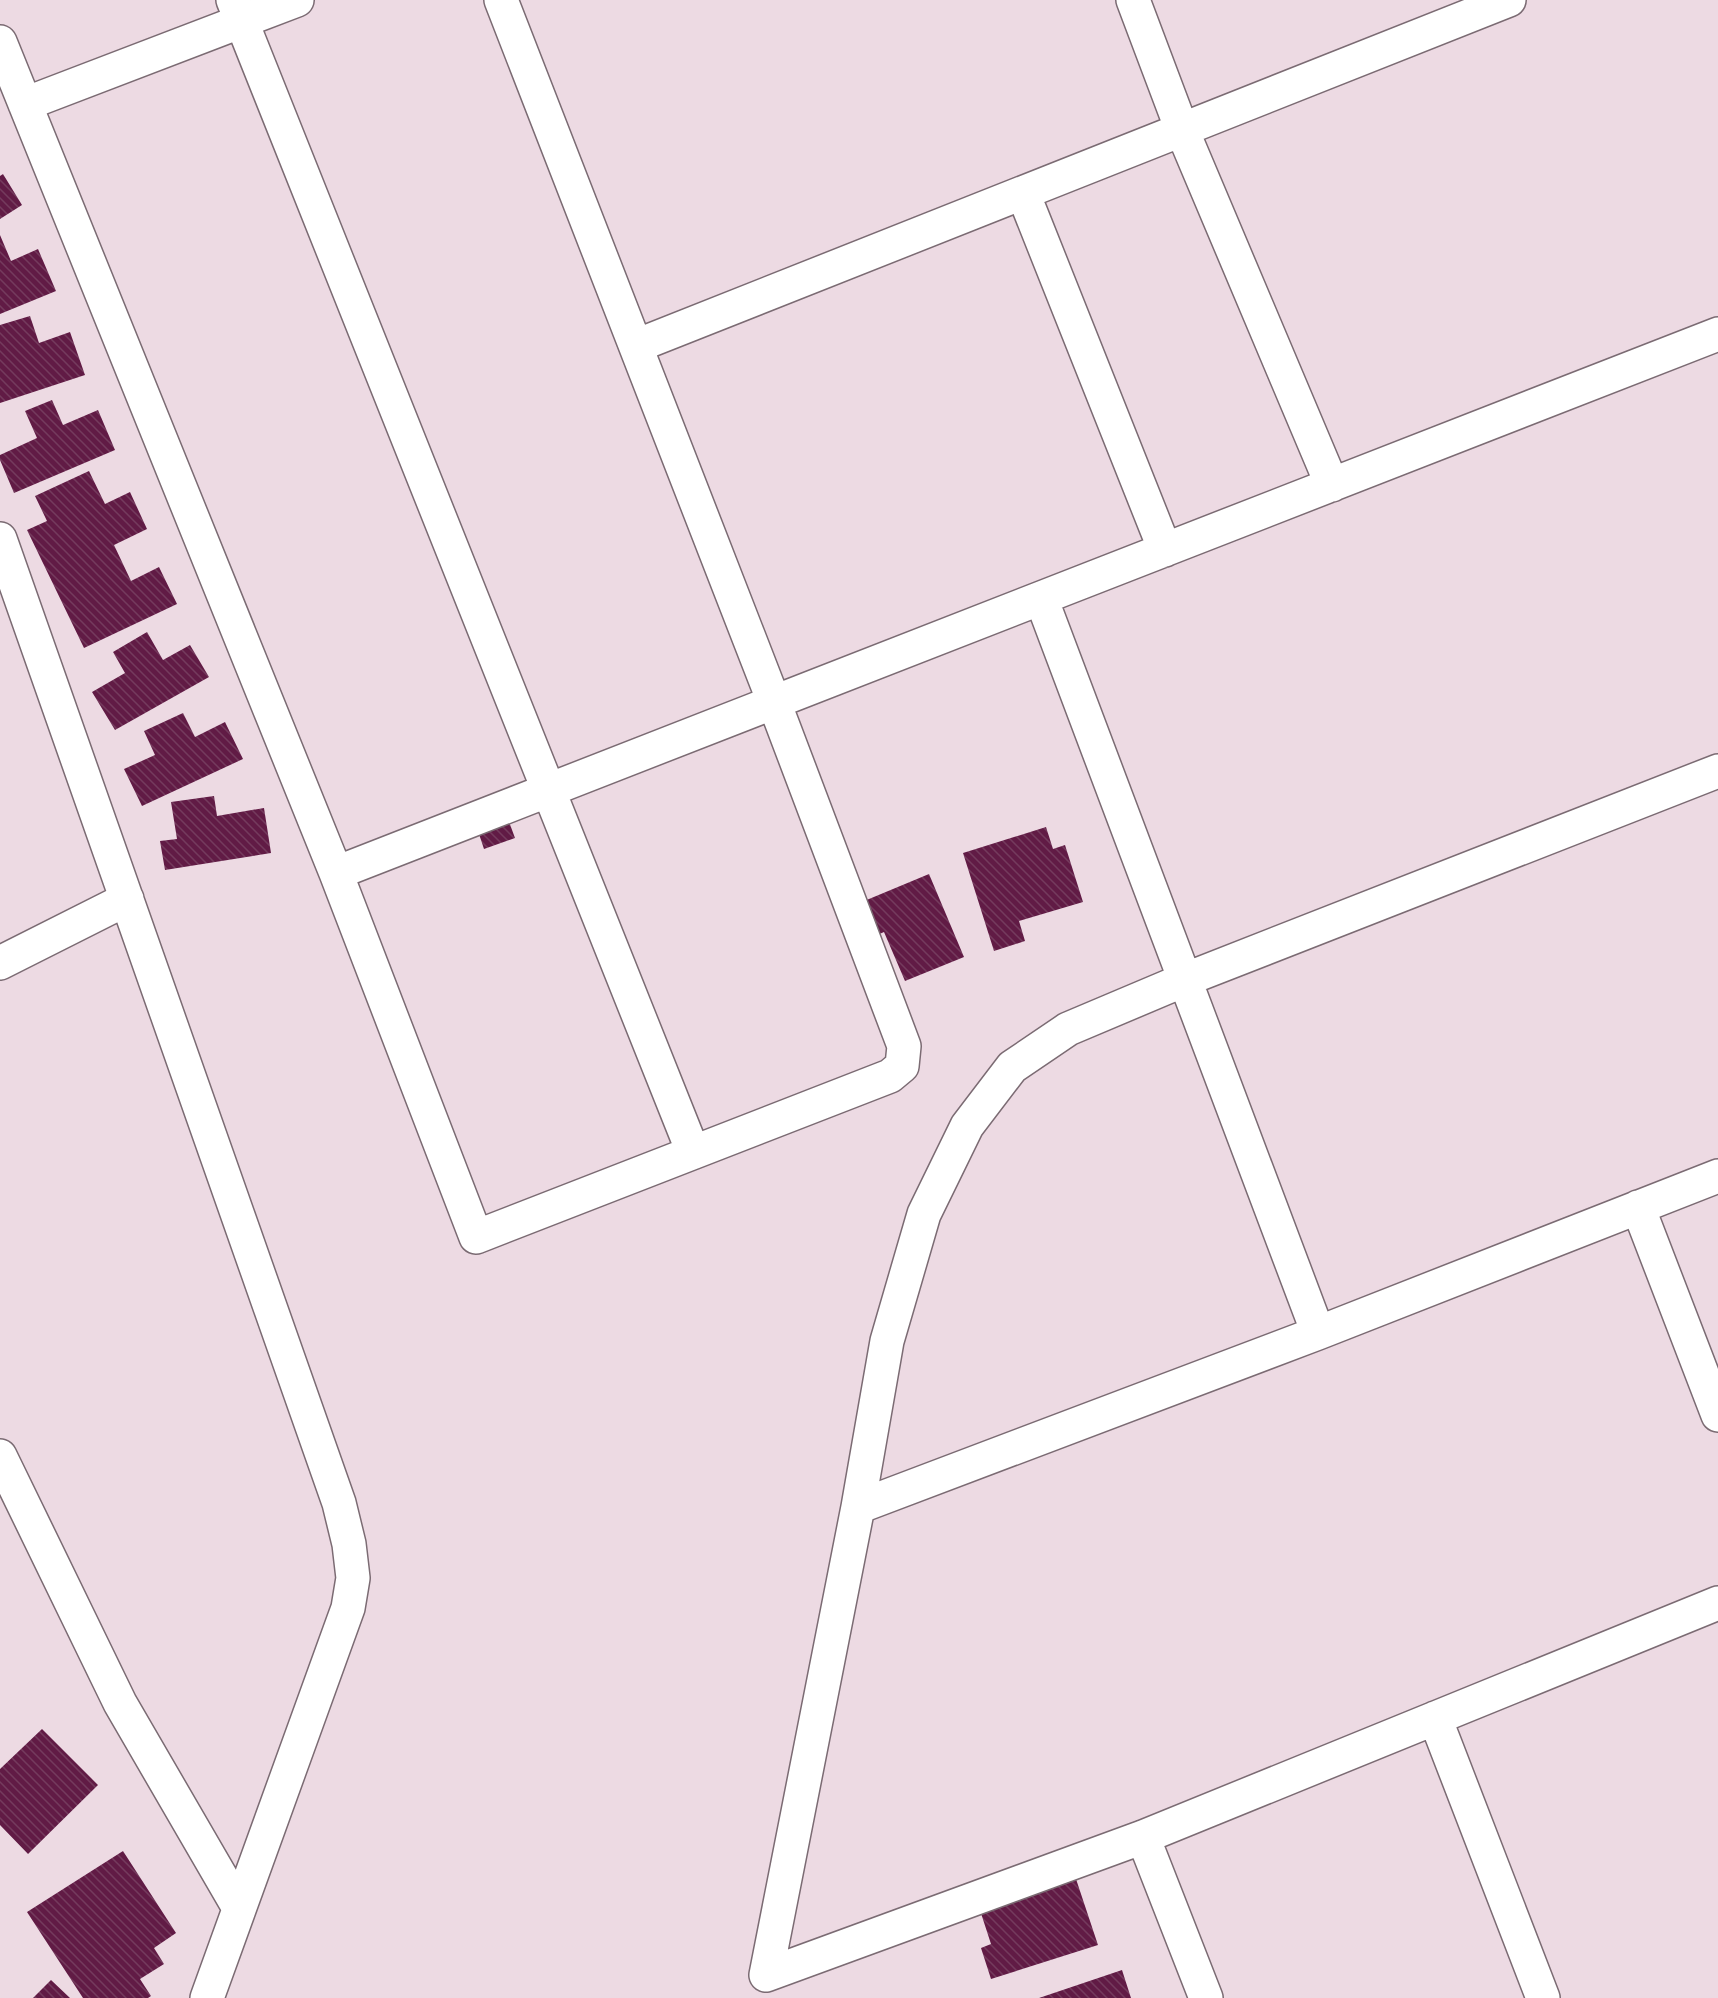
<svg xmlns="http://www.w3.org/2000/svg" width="1718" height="1998" viewBox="0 0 1718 1998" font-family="Mulish,sans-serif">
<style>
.building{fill:url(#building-back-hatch)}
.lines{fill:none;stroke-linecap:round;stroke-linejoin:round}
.minor-casing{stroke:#7b6b73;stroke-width:36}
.minor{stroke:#fff;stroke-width:33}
</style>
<defs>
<pattern id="building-back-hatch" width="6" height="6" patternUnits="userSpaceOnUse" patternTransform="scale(1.5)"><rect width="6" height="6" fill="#611b45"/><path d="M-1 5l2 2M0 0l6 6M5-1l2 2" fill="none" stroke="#743b5d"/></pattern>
</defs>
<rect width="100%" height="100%" fill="#eddae3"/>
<!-- building -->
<path class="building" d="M3,174L22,205L0,219V176Z
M0,235L11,261L38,249L56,291L0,314Z
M30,316L39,343L70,332L85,375L0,403V325Z
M52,400L63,425L98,410L115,450L14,493L0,460V455L37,438L25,411Z
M89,471L105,504L130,492L147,529L114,545L131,581L159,567L177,604L84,648L27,530L47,521L35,496Z
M147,632L163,660L190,645L209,677L115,730L92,692L125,673L113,652Z
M183,713L195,737L225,722L243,759L142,806L124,769L155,755L144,731Z
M214,796L217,816L264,808L271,853L165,870L160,841L177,839L171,802Z
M505,811L515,838L484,849L475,822Z
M1046,827L1053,849L1065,845L1083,902L1019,921L1025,941L994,951L963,853Z
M929,874L964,957L905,981L884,932L859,943L845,909Z
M42,1729L98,1785L28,1854L0,1825V1769Z
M123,1851L176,1933L154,1948L164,1964L140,1979L151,1996L148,1998H83L27,1912Z
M1073,1870L1098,1945L991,1979L981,1948L991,1944L977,1901Z
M1122,1970L1131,1998H1039Z
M51,1980L70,1998H33Z"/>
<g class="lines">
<defs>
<path id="minor" d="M233,0L693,1152
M1133,0L1182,130L1332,485
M0,42L336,873L476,1237L890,1076L902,1066L904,1046L774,702L501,0
M25,104L297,0
M1023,193L1165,550
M636,346L1509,0
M0,539L339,1503L349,1544L353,1578L348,1608L207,1998
M1041,598L1318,1333
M336,873L1718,334
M0,963L127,899
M1638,1207L1718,1415
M0,1456L120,1703L239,1908
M858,1507L1318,1333L1718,1176
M1435,1718L1543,1998
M1143,1837L1206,1998
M766,1975L858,1507L887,1341L924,1214L967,1126L1012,1067L1068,1029L1184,980L1718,771
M766,1975L1143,1837L1718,1603"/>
</defs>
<!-- minor casing -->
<use href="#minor" class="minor-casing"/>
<!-- minor -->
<use href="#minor" class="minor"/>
</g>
</svg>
